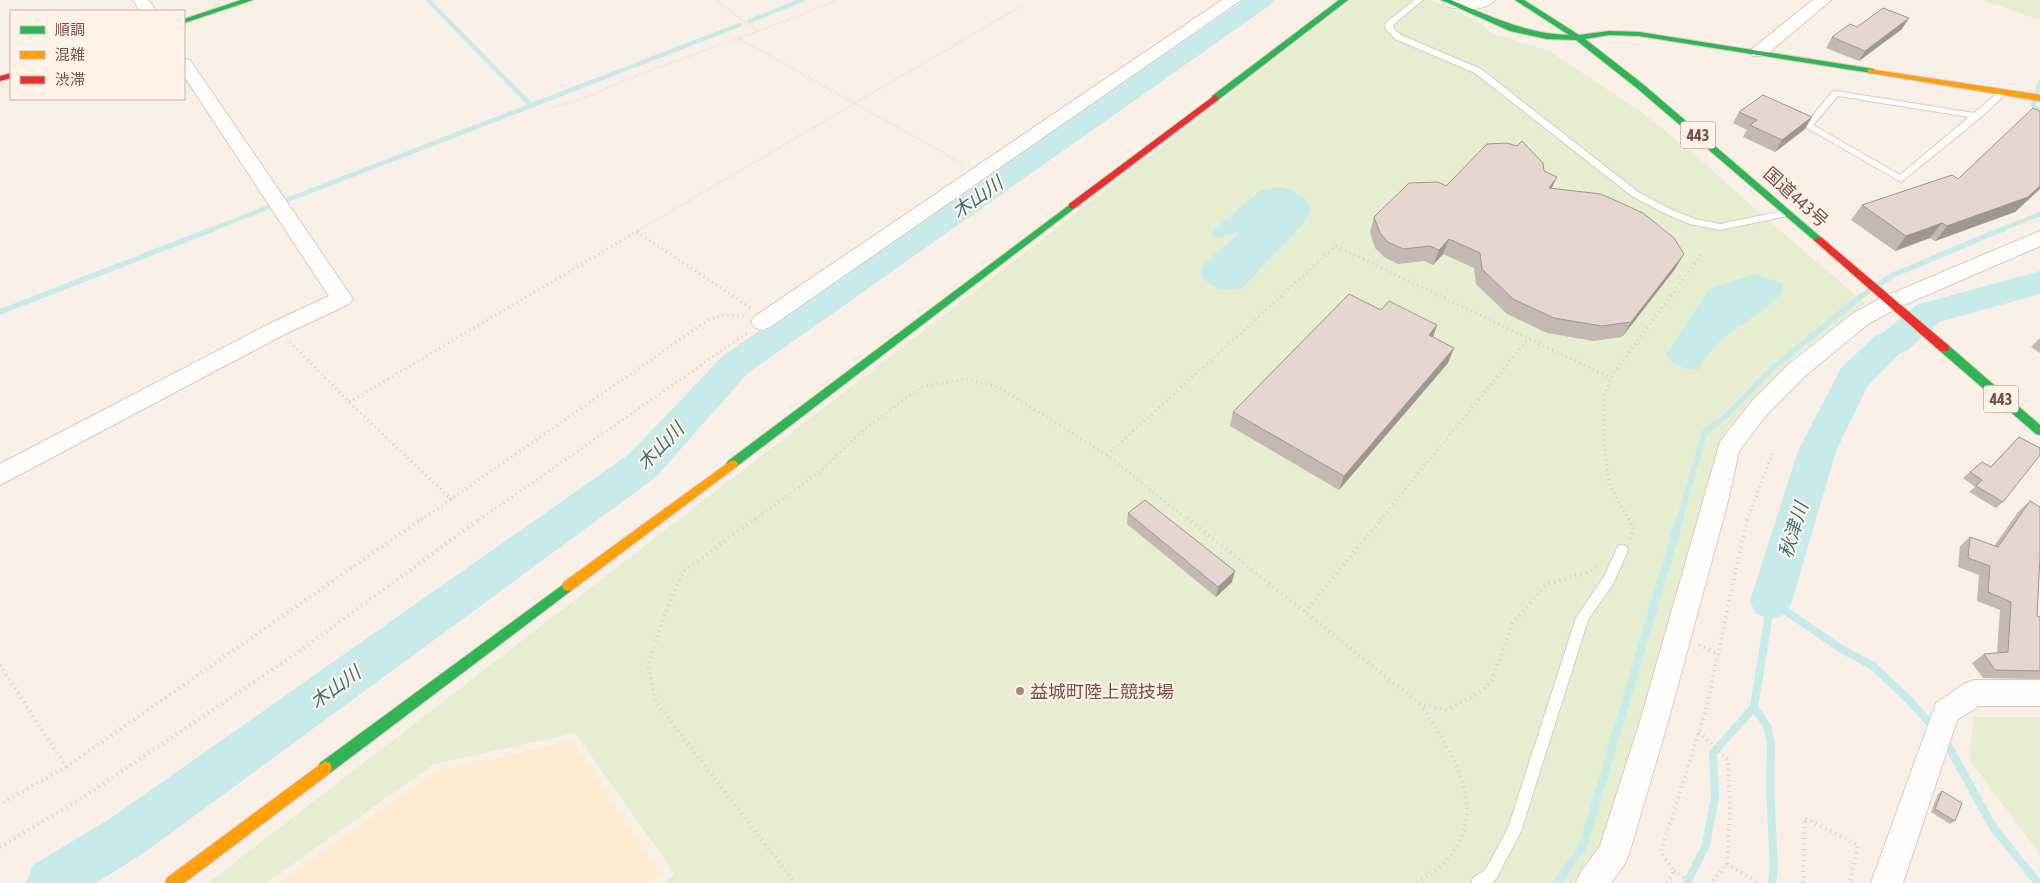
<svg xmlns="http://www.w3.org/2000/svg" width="2040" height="883" viewBox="0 0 2040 883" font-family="'Asap Condensed','Noto Sans JP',sans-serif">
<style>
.green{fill:#e6edd1}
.sand{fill:#fcebce}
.water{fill:#c8eae8}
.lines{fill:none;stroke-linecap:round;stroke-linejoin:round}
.stream-far2{stroke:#c8eae8;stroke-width:4.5}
.stream-far1{stroke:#c8eae8;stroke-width:5.5}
.stream{stroke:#c8eae8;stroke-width:8}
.river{fill:#c8eae8;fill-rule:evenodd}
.lane-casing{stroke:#d9ccc5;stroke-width:2}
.street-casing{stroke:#d9ccc5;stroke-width:2}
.fast-casing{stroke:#d8cac4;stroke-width:2}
.slow-casing{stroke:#d8cac4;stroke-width:2}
.jam-casing{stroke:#d8cac4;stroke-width:2}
.path-far2{stroke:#dacfcb;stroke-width:2.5;stroke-dasharray:0.5 2.5;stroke-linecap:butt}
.path-far1{stroke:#dacfcb;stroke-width:3;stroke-dasharray:1 4;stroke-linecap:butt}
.path{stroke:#dacfcb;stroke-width:4;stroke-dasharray:1 4.5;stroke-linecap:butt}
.lane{fill:#fefdfb;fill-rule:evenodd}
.street{fill:#fefdfb;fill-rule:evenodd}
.fast{fill:#30b455;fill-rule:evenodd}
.slow{fill:#ff9f0a;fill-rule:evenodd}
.jam{fill:#e5322d;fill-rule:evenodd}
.wall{fill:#c4b8b2}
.shaded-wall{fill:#a09691}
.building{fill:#e4d6cf;stroke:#a09691}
.poi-dot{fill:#a4887e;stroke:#fff3e9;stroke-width:2}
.labels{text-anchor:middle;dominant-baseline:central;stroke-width:4.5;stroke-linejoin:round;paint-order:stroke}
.shield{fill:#fff3e9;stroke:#a08277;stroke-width:1}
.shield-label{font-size:16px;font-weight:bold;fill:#775146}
.street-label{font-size:18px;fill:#775146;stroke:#fff3e9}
.poi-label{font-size:18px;fill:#775146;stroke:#fff3e9;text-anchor:start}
.water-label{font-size:19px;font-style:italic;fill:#367476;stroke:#fff3e9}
</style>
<rect width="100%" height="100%" fill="#f8efe7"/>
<!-- green -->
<path class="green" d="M1352,0H1430L1481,23L1491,33L1549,51L1641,112L1693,153L1772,224L1865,303L1794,357L1727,429L1673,633L1604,850L1580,883H664L675,874L575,733L434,764L266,883H208Z
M1983,0H2040V20Z
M1974,717H2040V854L1969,759Z"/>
<!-- sand -->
<path class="sand" d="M572,741L661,875L650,883H280L434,773Z"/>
<!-- water -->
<path class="water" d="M1278,187C1295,190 1303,195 1312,209L1302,225L1241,289C1221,291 1213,290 1200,274L1204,263L1239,234L1235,232L1220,238L1212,236L1214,230L1261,190Z
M1755,274L1781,283L1783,291C1756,323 1721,327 1698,370C1687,370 1672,365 1666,355L1709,289Z"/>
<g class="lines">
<!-- stream-far2 -->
<path class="stream-far2" d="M428,0L531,105
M750,21L802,0
M2040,82L2033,105L2040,112
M210,230L739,25
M2000,230L2040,214"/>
<!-- stream-far1 -->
<path class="stream-far1" d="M0,312L213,229
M1679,520L1705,432L1725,417L1773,368L1860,297L1893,275L2003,229"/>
<!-- stream -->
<path class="stream" d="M1754,707L1767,726L1771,744L1770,789L1774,869L1772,883
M1945,740L1993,827L2038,883
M1557,883L1583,846L1680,518
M1687,883L1706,845L1715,797L1713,753L1754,707L1771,601L1843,650L1873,666L1910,701L1935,729"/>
<!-- river -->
<path class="river" d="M1244,0H1274L1270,5L748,373L656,477L145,852L96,883H26L33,865L111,818L628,455L724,355Z
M2040,271V294L1939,322L1908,350L1899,354L1868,385L1836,451L1792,601L1786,614L1771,619L1756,614L1750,601L1798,451L1841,368L1875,336L1884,332L1916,305Z"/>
<defs>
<path id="lane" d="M1414,0H1423L1394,24L1393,28L1401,35L1481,69L1638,192L1670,209L1695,219L1720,224L1787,210L1792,213L1787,216L1720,230L1690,224L1664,213L1632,196L1475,73L1395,39L1385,28L1386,23Z
M2001,90H2004L2008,92L1980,118L1901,182L1804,126L1833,91H1836L1974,113ZM1838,96L1969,117L1900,175L1813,125Z
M1622,545L1626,546L1628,550L1614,582L1588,620L1521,831L1496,879L1491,883H1471L1473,878L1486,869L1508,828L1576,618L1605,575L1618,546Z"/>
<path id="street" d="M133,0H149L156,11H140Z
M1222,0H1241L770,327L762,330L754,327L751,322L754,317Z
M1446,0H1495C1486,12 1459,10 1446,6L1444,3Z
M1813,0H1831L1765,56H1753L1751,52L1753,48Z
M184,59L190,60L353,299L349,304L285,334L0,485V464L269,324L329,296L184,76Z
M2040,231V246L1897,308L1868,324L1805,376L1768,413L1739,451L1728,501L1667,725L1629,854L1624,865L1611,883H1576L1581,872L1600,846L1639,725L1720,442L1752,401L1789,364L1852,314L1881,298Z
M1974,680H2040V706H1979L1957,720L1903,883H1871L1936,703L1964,684Z"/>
<path id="fast" d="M241,0H253L184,23V19Z
M1339,0H1348L1218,100H1212V96Z
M1441,0H1451C1490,16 1526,34 1569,35L1515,0H1524L1579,35L1609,31L1639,32L1874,69V73H1871L1639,36L1609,35L1585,39L1644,85L1824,240L1819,243L1816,242L1638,89L1576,40L1547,39L1510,31Z
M1072,203L1075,204V208L736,467H728L726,464L728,461Z
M1944,344L1948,345L2040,425V435L2036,434L1940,351L1939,348Z
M568,581L572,582L574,586L572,590L330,773L325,775L320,773L318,768L320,763Z"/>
<path id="slow" d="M1868,69L2040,95V101L1871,73H1868Z
M732,460L736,461L738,464L736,467L572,590L568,591L564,590L562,586L564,582Z
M325,761L330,763L332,768L330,773L184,883H165L167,878Z"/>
<path id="jam" d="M11,73V78L0,81V76Z
M1215,95L1219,98L1218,100L1075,208H1069V204Z
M1819,237L1822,238L1948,345L1949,348L1948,351H1940L1816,242L1814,240Z"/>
</defs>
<!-- lane casing -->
<use href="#lane" class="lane-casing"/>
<!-- street casing -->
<use href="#street" class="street-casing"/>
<!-- fast casing -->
<use href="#fast" class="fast-casing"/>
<!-- slow casing -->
<use href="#slow" class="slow-casing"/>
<!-- jam casing -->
<use href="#jam" class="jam-casing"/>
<!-- path-far2 -->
<path class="path-far2" d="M716,0L757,31
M740,39L963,164
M544,108C580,104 610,85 644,73C708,49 773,27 836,0
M639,230L1021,6"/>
<!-- path-far1 -->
<path class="path-far1" d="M637,232L751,308
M290,342L349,402L452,500
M349,402L641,229
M1107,455L1336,246L1611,378
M421,520L708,320L724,315L745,316
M479,520L747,333
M754,520L822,470L860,433L921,387L965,379L998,387L1107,455L1188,520
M1380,520L1529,338
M1629,520L1610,486L1604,448V395L1614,373L1701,255
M1747,520L1773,452"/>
<!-- path -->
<path class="path" d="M756,518L683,572L665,614L648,665L656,702L795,883
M1187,518L1420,704L1447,710L1483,690L1492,680L1513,622L1547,584L1586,573L1596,567
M1629,518L1634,530L1629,539
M1305,612L1382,518
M1699,645L1718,654
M0,665L66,767L0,804
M1699,732L1728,760L1730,813L1727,864L1711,883
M66,767L423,518
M0,847L82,798L297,653L481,518
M1727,864L1759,883
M1674,871L1692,883
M1417,883C1425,877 1435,872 1442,865C1494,812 1453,755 1421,705
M1667,883L1674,871L1661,852L1706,710L1747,518
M1803,883L1805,818L1858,845L1850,883"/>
<!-- lane -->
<use href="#lane" class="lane"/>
<!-- street -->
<use href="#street" class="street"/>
<!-- fast -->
<use href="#fast" class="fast"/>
<!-- slow -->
<use href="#slow" class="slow"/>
<!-- jam -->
<use href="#jam" class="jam"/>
</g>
<!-- wall -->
<path class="wall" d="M1857,27L1902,29L1859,61L1826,48L1832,37Z
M2040,111V189L2015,212L1935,241L1930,238L1895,251L1851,220L1862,205L1958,179Z
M1739,112L1812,117L1805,129L1775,152L1743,137L1747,130L1733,123Z
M1544,171L1552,189L1675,269L1622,337L1593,341L1547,333L1507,314L1476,284L1474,268L1443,254L1433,265L1424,261L1398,264L1384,257L1375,248L1370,232L1374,217L1446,186Z
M1381,310L1437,325L1433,337L1448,363L1339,490L1230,426L1233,412Z
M2039,339H2040V353L2031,347Z
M2019,437L2003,502L1996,508L1969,492L1975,487L1963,478L1970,472L1990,467Z
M2030,501L2037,616L2040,617V679L1983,678L1972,663L1984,654L1997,653L2000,610L1977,601L1979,575L1958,567L1960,546L1970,537L1994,546L2019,511Z
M1128,513L1232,582L1216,597L1127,524Z
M1942,791L1955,821L1950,824L1931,812L1938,794Z"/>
<!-- shaded-wall -->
<path class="shaded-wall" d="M1909,18L1902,29L1859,61L1865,51Z
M1812,117L1805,129L1775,152L1782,140Z
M1557,177L1550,192L1549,188Z
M2040,186V189L2015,212L1935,241L1947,226Z
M1942,223L1930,238L1895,251L1906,236Z
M1449,239L1443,254L1433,265L1439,250Z
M1684,254L1675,269L1622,337L1631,322Z
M1437,325L1432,340L1429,335Z
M1454,348L1448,363L1339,490L1344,476Z
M1235,571L1232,582L1216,597L1218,587Z"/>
<!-- building -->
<path class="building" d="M1883,8L1909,18L1865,51L1832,37L1850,24L1857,27Z
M1763,95L1812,117L1782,140L1750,125L1757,120L1739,112Z
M2033,108L2040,111V186L2028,197L1947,226L1942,223L1906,236L1862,205L1952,175L1958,179Z
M1522,141L1543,163L1544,171L1557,177L1549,188L1601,194L1643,213L1674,238L1684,254L1631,322L1602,326L1554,318L1513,299L1482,269L1480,253L1449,239L1439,250L1430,246L1403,249L1388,242L1380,233L1374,217L1409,183L1438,182L1446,186L1487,144L1507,143L1517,146Z
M1349,294L1381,310L1389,301L1437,325L1429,335L1454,348L1344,476L1233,412Z
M2019,437L2040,448V455L2003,502L1976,486L1982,480L1970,472L1982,462L1991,467Z
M1145,500L1235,571L1218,587L1128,513Z
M2030,501L2040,507V556L2037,616L2040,617V671L1995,670L1984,654L2008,652L2011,602L1988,592L1990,566L1968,558L1970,537L1998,547Z
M1942,791L1962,803L1955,821L1935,809Z"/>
<!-- markers -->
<circle class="poi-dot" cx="1020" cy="691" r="5"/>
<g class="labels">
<!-- shield labels -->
<g class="shield">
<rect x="1680.5" y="121.5" width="35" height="27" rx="4"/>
<rect x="1983.5" y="385.5" width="35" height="27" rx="4"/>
</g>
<g class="shield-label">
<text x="1698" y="135">443</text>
<text x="2001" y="399">443</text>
</g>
<!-- street labels -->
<g class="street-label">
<text transform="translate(1796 197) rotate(42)">国道443号</text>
</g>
<!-- poi labels -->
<g class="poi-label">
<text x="1030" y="691">益城町陸上競技場</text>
</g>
<!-- water labels -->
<g class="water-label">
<text transform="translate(977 197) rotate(-35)">木山川</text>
<text transform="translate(660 446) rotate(-46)">木山川</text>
<text transform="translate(1793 530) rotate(-73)">秋津川</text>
<text transform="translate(335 687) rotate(-36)">木山川</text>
</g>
</g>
<!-- legend -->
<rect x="10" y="10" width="175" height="90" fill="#fff3e9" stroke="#c9b2a8"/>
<rect x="20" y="26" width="25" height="8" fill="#30b455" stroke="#c9b2a8"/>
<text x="55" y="35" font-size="15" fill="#775146">順調</text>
<rect x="20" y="51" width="25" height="8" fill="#ff9f0a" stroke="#c9b2a8"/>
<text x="55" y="60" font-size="15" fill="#775146">混雑</text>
<rect x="20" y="76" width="25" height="8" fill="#e5322d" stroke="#c9b2a8"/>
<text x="55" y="85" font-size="15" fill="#775146">渋滞</text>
</svg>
